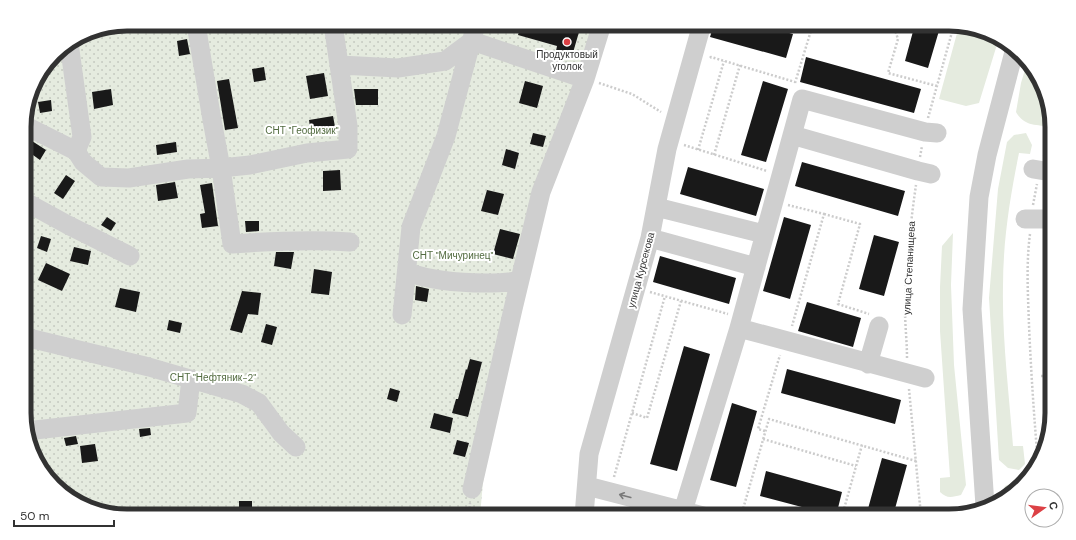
<svg xmlns="http://www.w3.org/2000/svg" width="1076" height="540" viewBox="0 0 1076 540" font-family="'DM Sans',sans-serif">
<style>
.grass{fill:#e5ebdf}
.garden{fill:url(#garden-dots)}
.building{fill:#191919}
.lines{fill:none;stroke-linecap:round;stroke-linejoin:round}
.path{stroke:#ccc;stroke-width:2.5;stroke-dasharray:2 2;stroke-linecap:butt}
.minor{stroke:#cfcfcf;stroke-width:19}
.oneway{stroke:#797979}
.poi-dot{fill:#dc4145;stroke:#fff;stroke-width:1.5}
.labels{text-anchor:middle;dominant-baseline:central;stroke-width:4;stroke-linejoin:round;paint-order:stroke}
.poi-label{font-size:10px;fill:#323232;stroke:#fff}
.park-label{font-size:10px;fill:#536c41;stroke:#fff}
.street-label{font-size:10px;fill:#323232;stroke:#fff}
.rim{fill:none;stroke:#323232;stroke-width:5}
</style>
<defs>
<pattern id="garden-dots" width="8" height="8" patternUnits="userSpaceOnUse"><rect width="8" height="8" fill="#e5ebdf"/><path d="M2 2h.1M6 6h.1" fill="none" stroke="#c5cac0" stroke-width="1.8" stroke-linecap="round"/></pattern>
</defs>
<rect width="100%" height="100%" fill="#fff"/>
<!-- grass -->
<path class="grass" d="M959,26L995,34L999,38L979,103L966,106L939,99Z
M1027,63L1035,69L1051,113L1049,127C1034,124 1024,126 1016,112L1021,83Z
M1026,133L1032,145L1030,154L1019,153C1010,197 1003,241 1003,286C1002,339 1009,393 1013,446H1023L1025,464L1019,470L1008,468L999,460L989,298L998,189L1007,142L1014,135Z
M953,233L951,285L954,365L966,485L961,495C952,497 947,499 940,492V478L950,477L940,331V287L942,246Z
M1022,480L1007,499L1001,500V496L1005,486L1017,481Z"/>
<!-- garden -->
<path class="garden" d="M127,24H598L558,157L498,404L483,482L480,516H127L81,506L45,476L25,427L24,120L35,81L59,50L88,32Z"/>
<!-- building -->
<path class="building" d="M521,24H546L579,32L572,56L556,51L557,46L518,35Z
M714,24H757L793,34L786,58L710,37Z
M915,24H941L928,68L905,61Z
M187,39L190,54L179,56L177,41Z
M806,57L921,89L914,113L800,82Z
M264,67L266,80L254,82L252,69Z
M324,73L328,96L310,99L306,76Z
M229,79L238,128L225,130L217,81Z
M525,81L543,86L537,108L519,103Z
M763,81L788,89L766,162L741,155Z
M111,89L113,105L94,109L92,92Z
M354,89H378V105H356Z
M51,100L52,111L40,113L38,102Z
M333,116L336,132L311,135L309,120Z
M533,133L546,136L543,147L530,144Z
M32,141L46,150L40,160L26,150Z
M176,142L177,152L157,155L156,145Z
M506,149L519,153L515,169L502,165Z
M802,162L905,191L898,216L795,186Z
M688,167L764,189L756,216L680,194Z
M340,170L341,190L323,191V171Z
M66,175L75,181L63,199L54,193Z
M175,182L178,198L158,201L156,185Z
M212,183L218,226L202,228L200,214L205,213L200,185Z
M487,190L504,194L498,215L481,211Z
M107,217L116,223L111,231L101,225Z
M784,217L811,225L790,299L763,291Z
M245,221H259V231L246,232Z
M500,229L520,234L513,259L493,254Z
M874,235L899,242L884,296L859,289Z
M41,236L51,239L47,252L37,248Z
M74,247L91,251L88,265L70,261Z
M276,252H294L291,269L274,266Z
M660,256L736,278L729,304L653,282Z
M46,263L70,274L62,291L38,280Z
M314,269L332,272L329,295L311,293Z
M416,286L429,289L427,302L415,300Z
M120,288L140,292L136,312L115,307Z
M242,291L261,293L258,315L248,314L242,333L230,330Z
M807,302L861,318L853,347L798,331Z
M169,320L182,323L180,333L167,330Z
M266,324L277,327L272,345L261,342Z
M684,346L710,354L677,471L650,464Z
M470,359L482,362L468,417L452,413L456,399H458L466,369L467,370Z
M787,369L901,400L895,424L781,393Z
M390,388L400,391L397,402L387,399Z
M732,403L757,411L736,487L710,480Z
M434,413L453,418L450,433L430,428Z
M150,428L151,435L140,437L139,429Z
M76,436L78,444L66,446L64,438Z
M457,440L469,443L465,457L453,454Z
M95,444L98,461L82,463L80,446Z
M882,458L907,465L893,516H866Z
M766,471L842,492L836,516L760,496Z
M239,501H252V512H239Z"/>
<g class="lines">
<!-- path -->
<path class="path" d="M792,24L796,25L801,24
M893,24L898,39L888,73L937,86
M710,58L711,57L795,82
M599,83L632,94L661,112
M795,83L813,24
M928,118L954,25
M684,145L767,171
M698,150L724,61
M714,155L740,65
M1044,156L1051,128
M920,157L922,146
M788,205L824,214L792,326
M1033,205L1037,184
M824,214L860,224L838,304L869,314
M1030,234C1026,264 1028,295 1029,325C1031,371 1034,417 1038,463
M650,292L728,314
M907,358C907,342 905,325 905,309C906,268 910,226 916,185
M1041,376H1052
M909,389L921,516
M632,413L647,418L681,301
M765,431L758,429L780,355
M763,439L856,466
M614,477L665,296
M469,516L470,503
M741,516L769,419L916,461
M842,516L862,445"/>
<!-- minor -->
<path class="minor" d="M196,24L212,120L221,168L250,165L307,153L348,149V126L333,24
M69,43L82,137L76,151
M340,65L398,68L445,61L472,41L585,79
M24,125L76,151L83,162L101,177L129,178L188,169L221,168L232,244C272,241 311,239 350,242
M792,135L918,171L931,174
M1033,169L1051,172
M24,201L68,225L130,256
M656,207L764,234
M1025,219H1051
M650,238L756,267
M407,272C432,281 459,283 486,283C498,283 509,283 520,280
M402,315L411,227L446,136L476,24
M739,328L925,378
M25,337L149,367L242,394L259,403L281,433L296,447
M868,364L879,326
M26,431L187,413L191,379
M587,486L703,516
M472,489L513,309L541,192L585,79L602,24
M985,506L972,309L979,197L987,155L1014,52
M683,511L739,328L802,99L925,132L937,133
M584,516L589,454L650,238L667,149L702,24"/>
</g>
<!-- one-way arrows -->
<defs><path id="oneway-shaft" d="M-6 0H5M1.5-3L5.5 0L1.5 3" fill="none" stroke-width="1.6" stroke-linecap="round" stroke-linejoin="round"/></defs>
<use class="oneway" href="#oneway-shaft" transform="translate(625 496) rotate(-165)"/>
<!-- markers -->
<circle class="poi-dot" cx="567" cy="42" r="4"/>
<g class="labels">
<!-- poi labels -->
<g class="poi-label">
<text x="567" y="54">Продуктовый<tspan x="567" dy="12">уголок</tspan></text>
</g>
<!-- park labels -->
<g class="park-label">
<text x="302" y="130">СНТ "Геофизик"</text>
<text x="453" y="255">СНТ "Мичуринец"</text>
<text x="213" y="377">СНТ "Нефтяник-2"</text>
</g>
<!-- street labels -->
<g class="street-label">
<text transform="translate(909 268) rotate(-87)">улица Степанищева</text>
<text transform="translate(641 270) rotate(-75)">улица Курсекова</text>
</g>
</g>
<!-- crop -->
<path d="M0 0H1076V540H0ZM127 31H949A96 96 0 0 1 1045 127V413A96 96 0 0 1 949 509H127A96 96 0 0 1 31 413V127A96 96 0 0 1 127 31Z" fill="#fff" fill-rule="evenodd"/>
<path class="rim" d="M127 31H949A96 96 0 0 1 1045 127V413A96 96 0 0 1 949 509H127A96 96 0 0 1 31 413V127A96 96 0 0 1 127 31Z"/>
<!-- north arrow -->
<g transform="translate(1044 508) rotate(76)"><circle r="19" fill="#ffffff" stroke="#adadad"/>
<path d="M0-3L7 15L0 10L-7 15Z" fill="#dc4145"/>
<text y="-6" font-size="11" font-weight="bold" text-anchor="middle" fill="#323232">С</text>
</g>
<!-- scale -->
<path d="M14 520v6h100v-6" fill="none" stroke="#323232" stroke-width="2"/>
<text x="20" y="520" font-size="12" fill="#323232" stroke="#ffffff" stroke-width="3" paint-order="stroke">50 m</text>
</svg>
